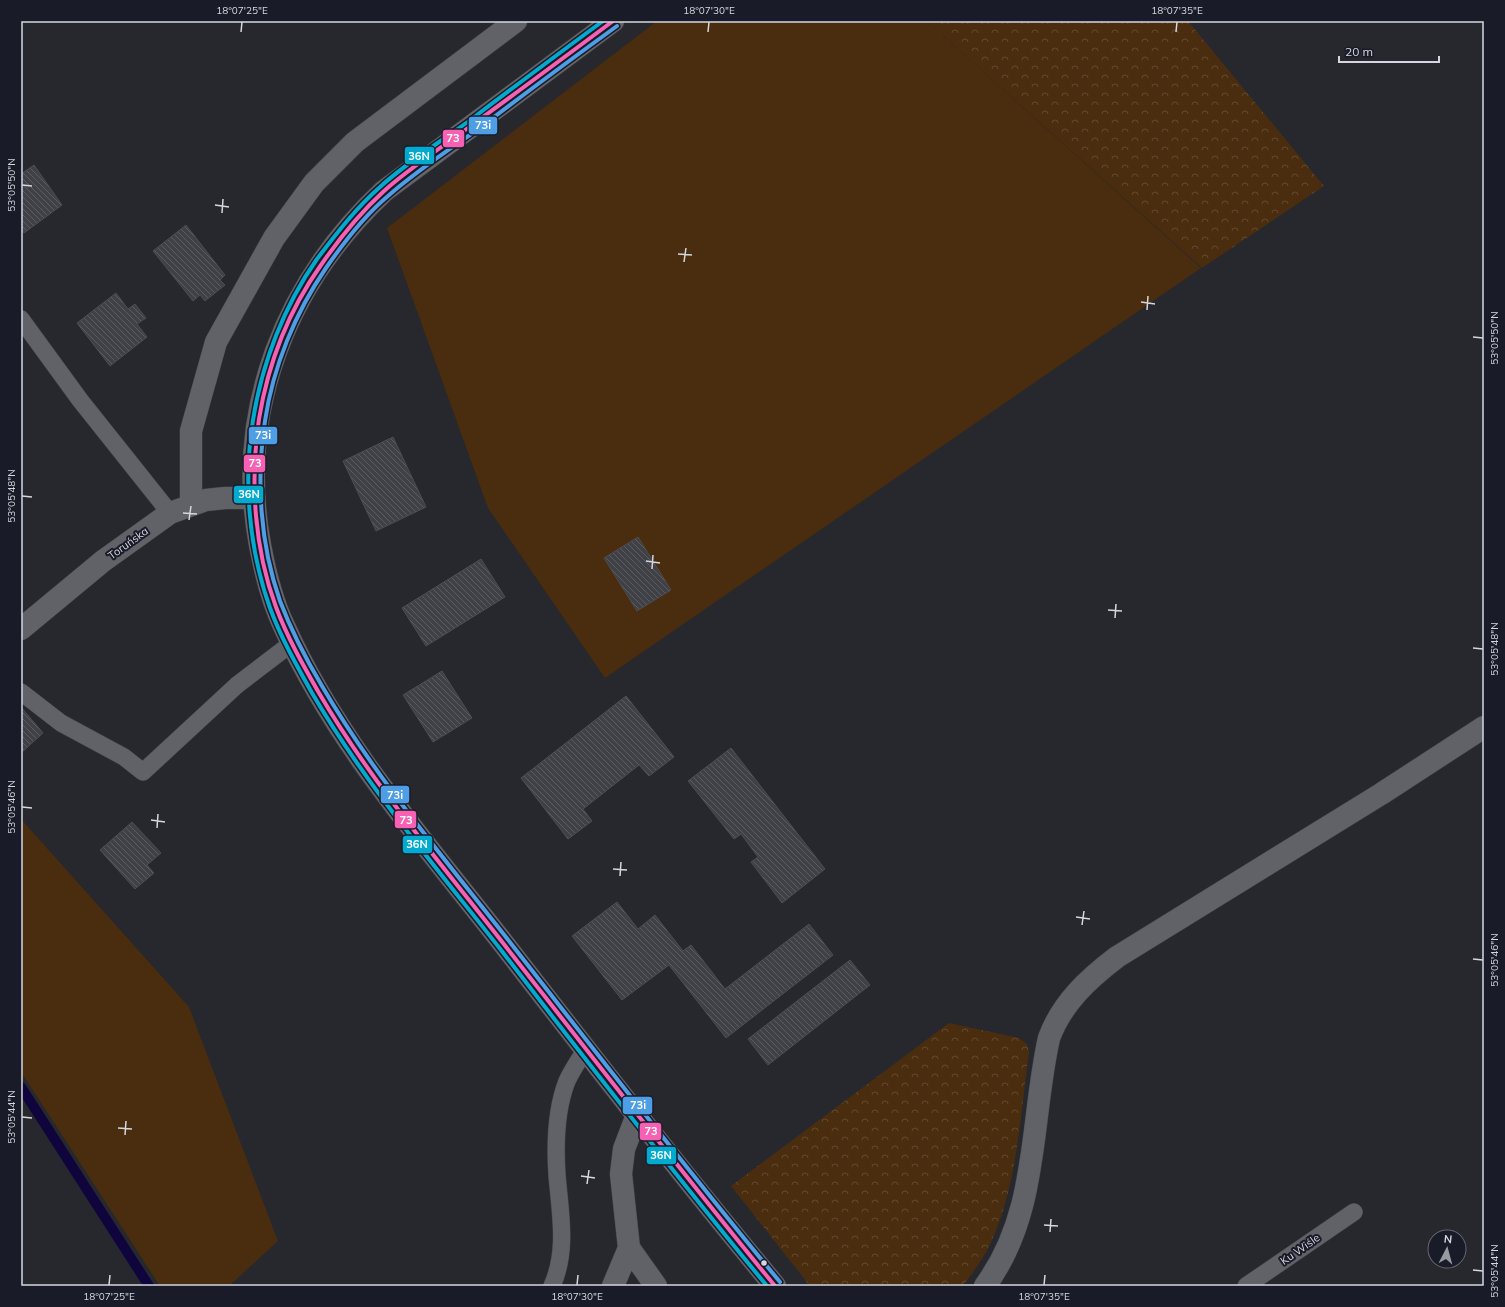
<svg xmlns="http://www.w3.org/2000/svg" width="1505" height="1307" viewBox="0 0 1505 1307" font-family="Mulish,sans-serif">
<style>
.green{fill:#4a2c0e}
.forest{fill:url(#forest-crowns)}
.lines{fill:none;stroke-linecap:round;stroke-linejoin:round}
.stream{stroke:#0f053c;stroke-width:10}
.building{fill:url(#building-back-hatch);stroke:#4c4d53}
.lane-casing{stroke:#43454b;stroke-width:18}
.street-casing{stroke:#43454b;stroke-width:23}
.secondary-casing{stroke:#43454b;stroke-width:23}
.lane{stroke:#616268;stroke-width:17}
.street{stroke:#616268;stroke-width:22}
.secondary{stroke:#666467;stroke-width:22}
.bus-1-casing{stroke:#1a1b28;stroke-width:7}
.bus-2-casing{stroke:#1a1b28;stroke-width:7}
.bus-3-casing{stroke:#1a1b28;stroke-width:7}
.bus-1{stroke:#f860b3;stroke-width:4}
.bus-2{stroke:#00a9ce;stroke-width:4}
.bus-3{stroke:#4d9ee5;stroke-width:4}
.ticks{fill:none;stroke:#d5d7e0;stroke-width:1.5}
.bus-dot{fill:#d5d7e0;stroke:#1a1b28;stroke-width:1.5}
.labels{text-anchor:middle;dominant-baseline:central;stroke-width:4;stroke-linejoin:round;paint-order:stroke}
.street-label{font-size:11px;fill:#d5d7e0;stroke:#1a1b28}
.line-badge{stroke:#1a1b28;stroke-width:1.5}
.badge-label{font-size:11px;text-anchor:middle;font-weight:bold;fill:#fff}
.neatline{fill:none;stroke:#d5d7e0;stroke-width:1.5}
.ticks-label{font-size:10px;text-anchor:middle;fill:#d5d7e0}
</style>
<defs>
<pattern id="forest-crowns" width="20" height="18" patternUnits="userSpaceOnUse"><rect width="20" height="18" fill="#4a2c0e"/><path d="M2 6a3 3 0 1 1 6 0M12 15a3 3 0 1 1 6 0" fill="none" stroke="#634a31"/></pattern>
<pattern id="building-back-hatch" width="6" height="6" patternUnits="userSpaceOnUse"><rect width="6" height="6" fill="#404146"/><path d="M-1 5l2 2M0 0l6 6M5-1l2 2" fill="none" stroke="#5b5c60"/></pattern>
</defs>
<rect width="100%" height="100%" fill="#26282e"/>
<!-- green -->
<path class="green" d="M657,21H927L1201,268L605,678L488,508L387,228Z
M21,819L189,1007L278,1241L229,1286H160L21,1072Z"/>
<!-- forest -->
<path class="forest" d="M927,21H1188L1324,186L1202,268Z
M949,1023L1019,1038L1027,1044L1029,1052C1021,1110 1017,1186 992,1240C985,1256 974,1271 963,1286H810L731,1186Z"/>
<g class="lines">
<!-- stream -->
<path class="stream" d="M21,1087L149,1286"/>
</g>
<!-- building -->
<path class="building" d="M34,165L62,205L24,233L21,229V174Z
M186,225L225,275L220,280L225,285L205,301L200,295L193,301L153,251Z
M116,293L128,309L135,304L146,318L137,324L147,337L110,366L77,323Z
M393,437L426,507L376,531L343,461Z
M638,537L671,590L637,611L604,558Z
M481,559L505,597L426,646L402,608Z
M442,671L472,718L433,742L403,695Z
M626,696L674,757L649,776L639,765L583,809L592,821L568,839L521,778Z
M21,707L43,733L21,753Z
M731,748L825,869L782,903L751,862L758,857L741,834L734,839L688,781Z
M132,822L161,853L147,865L154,873L135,889L100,850Z
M617,902L638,929L655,915L683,951L691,945L725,989L809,924L833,955L726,1038L669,965L622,1000L572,936Z
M850,960L870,985L768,1065L748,1039Z"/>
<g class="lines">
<defs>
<path id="lane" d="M21,319L80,400L170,513
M21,692L61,723L124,757L143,772L237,685L292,643
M552,1286C568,1250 560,1212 557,1175C555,1145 556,1109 567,1081C572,1070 579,1060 586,1049
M1246,1286L1354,1212"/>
<path id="street" d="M191,505V431L216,342L274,238L314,183L355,142L516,21
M21,629L103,561L170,513L206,500L225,498H254
M629,1248L656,1286
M613,1286L629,1248L621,1174L624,1149L637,1115
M985,1286C1039,1213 1030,1123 1049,1038C1062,1003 1088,979 1117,957L1381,794L1484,727"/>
<path id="secondary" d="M613,21L384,191C286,283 235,410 260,545C265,572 272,601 284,626C336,742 425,843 503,943C592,1058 681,1173 775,1286"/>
</defs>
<!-- lane casing -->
<use href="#lane" class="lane-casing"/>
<!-- street casing -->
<use href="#street" class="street-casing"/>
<!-- secondary casing -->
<use href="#secondary" class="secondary-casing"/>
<!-- lane -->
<use href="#lane" class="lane"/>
<!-- street -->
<use href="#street" class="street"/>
<!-- secondary -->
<use href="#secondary" class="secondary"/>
<defs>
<path id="bus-1" d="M613,21C566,56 519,91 472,125C444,146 408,169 383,192C360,213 339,239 321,265C289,310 268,364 259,419C250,481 254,548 276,607C287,637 303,665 319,693C371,782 439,861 503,943C593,1058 682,1173 775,1286"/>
<path id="bus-2" d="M603,21C558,54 514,87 469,121C440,142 406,163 380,187C356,208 336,234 317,259C284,306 262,363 253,420C243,482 249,549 270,608C281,638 297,666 312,693C366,785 435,866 501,950C588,1063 676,1176 767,1286"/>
<path id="bus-3" d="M617,26C570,60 523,95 477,130C447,151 415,172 388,196C364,216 344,242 326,268C295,313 273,367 265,421C256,480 260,544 280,601C291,630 306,659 322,686C375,777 444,858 509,941C598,1055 687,1170 780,1282"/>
</defs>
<!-- bus-1 casing -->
<use href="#bus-1" class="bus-1-casing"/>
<!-- bus-2 casing -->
<use href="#bus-2" class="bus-2-casing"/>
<!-- bus-3 casing -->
<use href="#bus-3" class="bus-3-casing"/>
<!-- bus-1 -->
<use href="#bus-1" class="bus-1"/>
<!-- bus-2 -->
<use href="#bus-2" class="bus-2"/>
<!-- bus-3 -->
<use href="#bus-3" class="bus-3"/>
</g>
<!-- ticks -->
<path class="ticks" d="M241,32L242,22M708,32L709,22M1176,32L1177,22M22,185L32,186M215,205L229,207M222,213L223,199M678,254L692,255M684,262L686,248M1141,302L1155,304M1147,310L1148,296M1473,337L1483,338M22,496L32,497M183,513L197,514M189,520L191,506M646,561L660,563M652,569L653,555M1108,610L1122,611M1115,618L1116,604M1473,648L1483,649M22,807L32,808M151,820L165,822M157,828L158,814M613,869L627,870M620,876L621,862M1076,917L1090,919M1082,925L1084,911M1473,959L1483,960M22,1117L32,1118M118,1128L132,1129M125,1135L126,1121M581,1176L595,1178M587,1184L589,1170M1044,1225L1058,1226M1050,1232L1051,1219M1473,1270L1483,1271M109,1285L110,1275M577,1285L578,1275M1044,1285L1045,1275"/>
<!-- markers -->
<circle class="bus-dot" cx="764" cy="1263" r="3.5"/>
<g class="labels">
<!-- street labels -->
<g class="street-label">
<text transform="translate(128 543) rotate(-36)">Toruńska</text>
<text transform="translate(1300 1249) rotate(-35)">Ku Wiśle</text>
</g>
</g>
<g class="line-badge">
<rect x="468" y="116" width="30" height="19" rx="4" fill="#4d9ee5"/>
<rect x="442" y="129" width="23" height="19" rx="4" fill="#f860b3"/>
<rect x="404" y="146" width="31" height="19" rx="4" fill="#00a9ce"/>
<rect x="248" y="426" width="30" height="19" rx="4" fill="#4d9ee5"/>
<rect x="243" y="454" width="23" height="19" rx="4" fill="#f860b3"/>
<rect x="233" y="485" width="31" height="19" rx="4" fill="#00a9ce"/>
<rect x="380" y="785" width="30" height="19" rx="4" fill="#4d9ee5"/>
<rect x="394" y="810" width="23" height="19" rx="4" fill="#f860b3"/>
<rect x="402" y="835" width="31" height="19" rx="4" fill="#00a9ce"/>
<rect x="622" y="1096" width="31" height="19" rx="4" fill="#4d9ee5"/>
<rect x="639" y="1122" width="23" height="19" rx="4" fill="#f860b3"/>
<rect x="646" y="1146" width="31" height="19" rx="4" fill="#00a9ce"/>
</g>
<g class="badge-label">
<text x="483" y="129">73i</text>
<text x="453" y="142">73</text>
<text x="419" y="160">36N</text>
<text x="263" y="439">73i</text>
<text x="255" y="467">73</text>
<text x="249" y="498">36N</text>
<text x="395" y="799">73i</text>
<text x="406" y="824">73</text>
<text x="417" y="848">36N</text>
<text x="638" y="1109">73i</text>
<text x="651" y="1135">73</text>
<text x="661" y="1159">36N</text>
</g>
<!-- border -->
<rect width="1505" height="1307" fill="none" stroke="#1a1b28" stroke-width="44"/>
<!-- north arrow -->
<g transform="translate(1447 1249) rotate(6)"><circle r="19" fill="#1a1b28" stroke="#656672"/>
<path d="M0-3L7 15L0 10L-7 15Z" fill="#989aa2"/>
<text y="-6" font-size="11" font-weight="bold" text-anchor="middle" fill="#d5d7e0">N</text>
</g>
<!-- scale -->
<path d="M1339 56v6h100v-6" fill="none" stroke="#d5d7e0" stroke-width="2"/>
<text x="1345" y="56" font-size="12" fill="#d5d7e0" stroke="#1a1b28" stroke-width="3" paint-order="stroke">20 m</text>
<rect x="22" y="22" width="1461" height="1263" class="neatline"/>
<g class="ticks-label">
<text x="242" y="14">18°07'25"E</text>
<text x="709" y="14">18°07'30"E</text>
<text x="1177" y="14">18°07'35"E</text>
<text transform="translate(11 185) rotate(-90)" y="4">53°05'50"N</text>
<text transform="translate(1494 338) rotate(-90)" y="4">53°05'50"N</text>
<text transform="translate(11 496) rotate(-90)" y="4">53°05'48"N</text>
<text transform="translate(1494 649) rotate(-90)" y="4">53°05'48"N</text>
<text transform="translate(11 807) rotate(-90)" y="4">53°05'46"N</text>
<text transform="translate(1494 960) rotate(-90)" y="4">53°05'46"N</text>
<text transform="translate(11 1117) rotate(-90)" y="4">53°05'44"N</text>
<text transform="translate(1494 1271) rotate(-90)" y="4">53°05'44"N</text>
<text x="109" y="1300">18°07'25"E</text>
<text x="577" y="1300">18°07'30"E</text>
<text x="1044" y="1300">18°07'35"E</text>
</g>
</svg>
